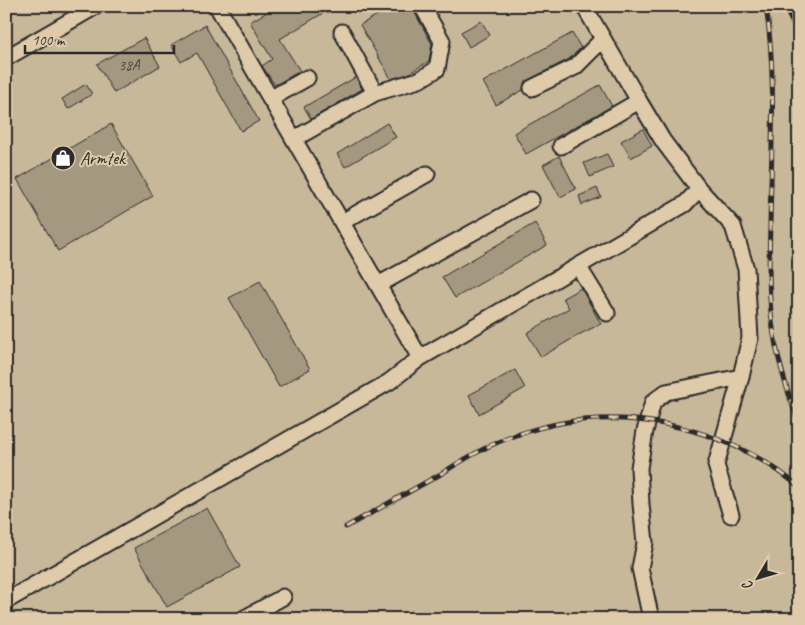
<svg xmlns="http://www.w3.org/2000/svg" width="805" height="625" viewBox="0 0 805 625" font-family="Caveat,sans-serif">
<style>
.built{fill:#c8b89a}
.building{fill:#a49881;stroke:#2b2b2b}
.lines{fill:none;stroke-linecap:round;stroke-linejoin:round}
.minor-casing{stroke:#2b2b2b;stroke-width:19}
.minor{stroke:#dfcbaa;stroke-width:15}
.rail-casing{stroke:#2b2b2b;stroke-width:5}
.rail{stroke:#dfcbaa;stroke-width:3;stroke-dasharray:9;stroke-linecap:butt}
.labels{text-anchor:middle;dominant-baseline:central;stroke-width:4;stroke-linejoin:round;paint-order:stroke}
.number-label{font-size:15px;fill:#494640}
.poi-label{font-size:18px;fill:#2b2b2b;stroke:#dfcbaa;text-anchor:start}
</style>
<rect width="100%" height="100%" fill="#d8c5a5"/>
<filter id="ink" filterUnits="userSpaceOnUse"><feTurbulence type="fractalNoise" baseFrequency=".02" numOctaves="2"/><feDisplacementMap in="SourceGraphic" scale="10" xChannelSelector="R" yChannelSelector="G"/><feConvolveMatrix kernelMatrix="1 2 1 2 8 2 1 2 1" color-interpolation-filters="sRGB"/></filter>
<g filter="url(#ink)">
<!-- built -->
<path class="built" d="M6,6H799V619H6Z"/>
<!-- building -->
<path class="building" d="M277,6H335L280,39L300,71L275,85L262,66L272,59L250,22Z
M393,6H411L432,44L429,61L408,74L391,79L360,25Z
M481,21L490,35L469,47L461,32Z
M205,25L259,121L241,131L197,53L181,62L171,45Z
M572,33L581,48L569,59L528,80L524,83L523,90L496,105L483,82Z
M144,38L160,66L114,93L97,64Z
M356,77L362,89L311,119L304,107Z
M86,84L92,94L68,109L62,99Z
M600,85L612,106L526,154L514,133Z
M387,123L396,137L345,167L337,154Z
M111,124L153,196L58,251L17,179Z
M643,129L652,146L631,158L621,141Z
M607,154L613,167L590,177L584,163Z
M559,156L576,189L560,197L543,165Z
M597,188L601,197L582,205L579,196Z
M535,223L547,245L455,298L442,277Z
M260,281L310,369L279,387L229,298Z
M581,288L601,324L584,332L541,357L527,333L569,308L563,298Z
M515,370L525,388L479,414L469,395Z
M207,508L240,567L167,607L134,548Z"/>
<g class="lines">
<defs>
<path id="minor" d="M584,6L639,101
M6,58L96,6
M532,88L575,67L603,39
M375,93L419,80L437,69L442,41L422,6
M270,99L307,78
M294,139L375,93L342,32
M342,222L427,174
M578,266L607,313
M378,285L531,200
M420,358L685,204L699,189L663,141L639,101L561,146
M731,515L716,465L741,377
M6,601L389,382L420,358L217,6
M243,619L283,597
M651,619L640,568L645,543L641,504L639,468L645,431L653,402L666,392L741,377L750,338L746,269L733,226L699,189"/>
</defs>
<!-- minor casing -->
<use href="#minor" class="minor-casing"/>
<!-- minor -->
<use href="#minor" class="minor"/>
<defs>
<path id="rail" d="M766,6C777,80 771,152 770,226C769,258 768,289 772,321C776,356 787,390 799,424
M784,6L799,35
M346,527C377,510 408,492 439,475C460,462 482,448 506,439C534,428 567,420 598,419C667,416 747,441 799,487"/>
</defs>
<!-- rail casing -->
<use href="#rail" class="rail-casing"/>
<!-- rail -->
<use href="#rail" class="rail"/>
</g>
</g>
<!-- icons -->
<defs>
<symbol id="shop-disc" viewBox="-11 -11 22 22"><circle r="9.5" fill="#2b2b2b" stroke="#dfcbaa"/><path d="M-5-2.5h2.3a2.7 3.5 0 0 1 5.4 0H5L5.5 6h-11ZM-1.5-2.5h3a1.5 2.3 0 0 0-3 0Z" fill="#fff"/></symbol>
</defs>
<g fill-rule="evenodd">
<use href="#shop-disc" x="49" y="144" width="28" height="28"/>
</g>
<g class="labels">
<!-- number labels -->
<g class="number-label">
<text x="129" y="65">38А</text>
</g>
<!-- poi labels -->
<g class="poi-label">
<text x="80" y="158">Armtek</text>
</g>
</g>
<!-- margin -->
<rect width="805" height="625" fill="none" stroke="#dfcbaa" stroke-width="25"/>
<rect x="12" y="12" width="780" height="600" fill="none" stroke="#2b2b2b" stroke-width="2" filter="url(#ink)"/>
<!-- north arrow -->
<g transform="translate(758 578) rotate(232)" stroke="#dfcbaa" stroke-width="4" paint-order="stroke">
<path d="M0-4L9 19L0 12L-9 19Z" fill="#2b2b2b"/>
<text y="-8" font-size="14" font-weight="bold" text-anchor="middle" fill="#2b2b2b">С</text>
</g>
<!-- scale -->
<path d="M25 45v8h149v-8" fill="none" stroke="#2b2b2b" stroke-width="2.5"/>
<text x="32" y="45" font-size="15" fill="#2b2b2b" stroke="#dfcbaa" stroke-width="4" paint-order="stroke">100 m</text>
</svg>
